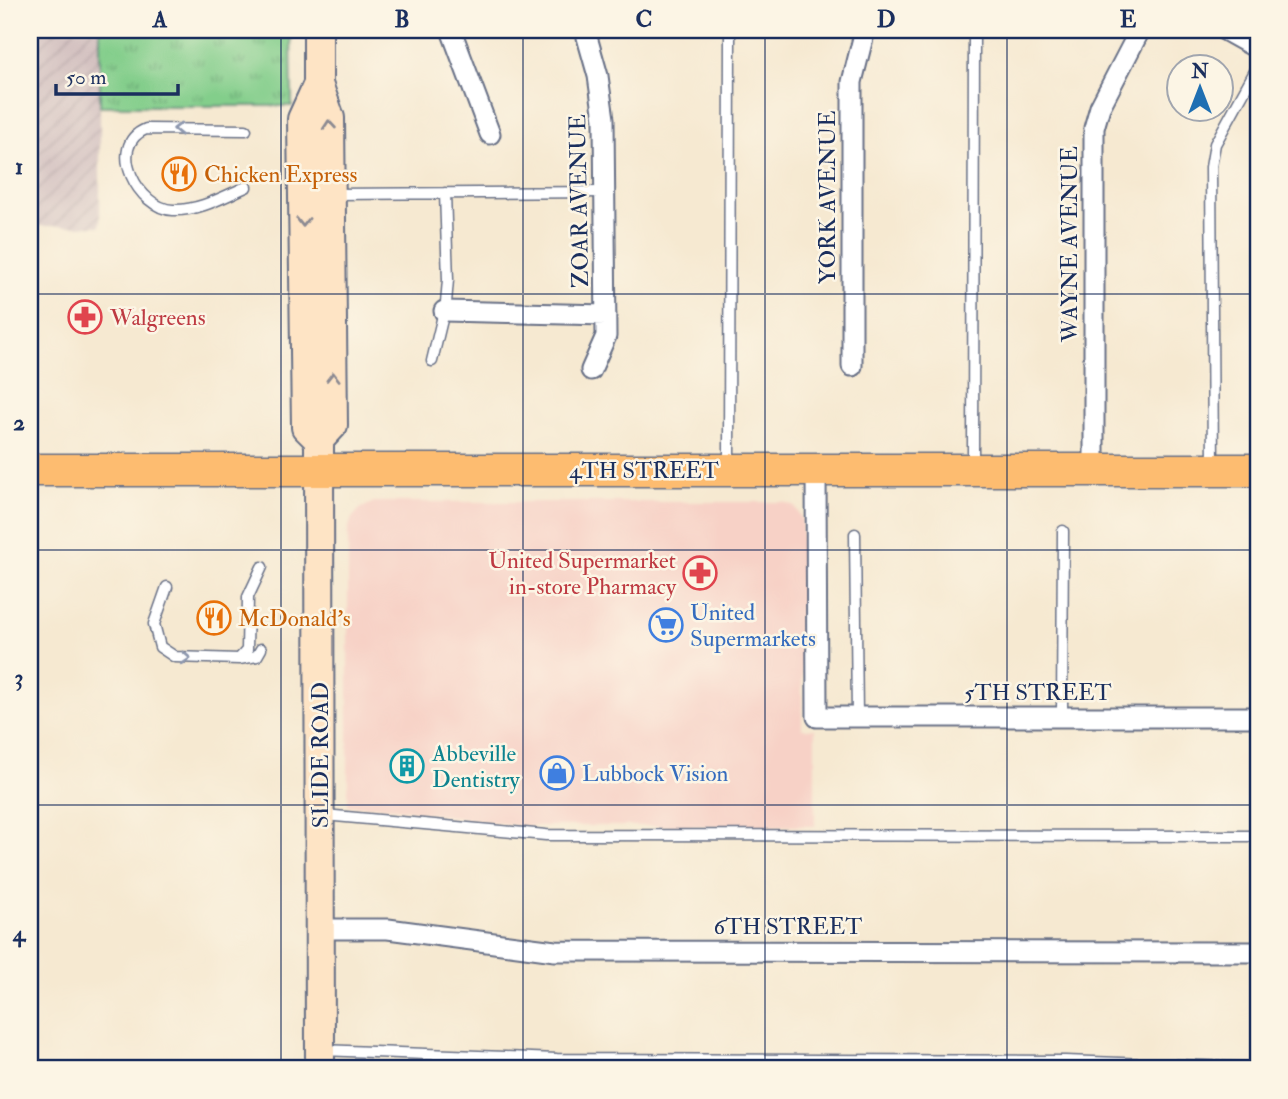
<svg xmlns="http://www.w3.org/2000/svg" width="1288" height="1099" viewBox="0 0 1288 1099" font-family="'IM FELL Double Pica',serif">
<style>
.built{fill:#f7d1c6}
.industrial{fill:url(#industrial-furrows)}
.grass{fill:url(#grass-tufts);stroke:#4f7e74;stroke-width:2}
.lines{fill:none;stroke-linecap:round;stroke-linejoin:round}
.lane-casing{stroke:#687086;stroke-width:13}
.street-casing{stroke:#687086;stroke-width:23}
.secondary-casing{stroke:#687086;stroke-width:32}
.primary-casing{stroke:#687086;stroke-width:35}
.lane{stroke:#fff;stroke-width:10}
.street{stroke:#fff;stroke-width:19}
.secondary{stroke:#fee4c5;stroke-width:28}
.primary{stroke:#fdbc6f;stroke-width:32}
.oneway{stroke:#8c8a92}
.oneway2{stroke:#8d97ae}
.grid{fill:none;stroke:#1b2f5e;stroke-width:2;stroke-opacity:0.55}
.labels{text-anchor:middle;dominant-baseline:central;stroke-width:5;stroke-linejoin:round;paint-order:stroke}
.food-label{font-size:23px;fill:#c56008;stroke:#fcf5e5;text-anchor:start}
.street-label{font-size:23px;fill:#1b2f5e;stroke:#fcf5e5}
.health-label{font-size:23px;fill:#be3a42;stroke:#fcf5e5;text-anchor:start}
.shop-label{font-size:23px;fill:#366cbe;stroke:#fcf5e5;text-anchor:start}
.culture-label{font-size:23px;fill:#0d838f;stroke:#fcf5e5;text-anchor:start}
.neatline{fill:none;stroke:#1b2f5e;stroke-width:2.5}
.grid-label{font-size:23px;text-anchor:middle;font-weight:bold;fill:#1b2f5e}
</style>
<defs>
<pattern id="industrial-furrows" width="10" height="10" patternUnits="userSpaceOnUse" patternTransform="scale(1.75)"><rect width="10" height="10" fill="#d2bfbf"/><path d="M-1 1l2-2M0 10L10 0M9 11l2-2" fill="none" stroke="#b4a4a7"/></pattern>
<pattern id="grass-tufts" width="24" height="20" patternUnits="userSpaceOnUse" patternTransform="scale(1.75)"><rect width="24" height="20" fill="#83ce8b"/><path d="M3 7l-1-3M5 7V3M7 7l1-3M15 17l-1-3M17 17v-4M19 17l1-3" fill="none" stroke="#6aa875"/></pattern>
</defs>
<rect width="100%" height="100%" fill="#fcf5e5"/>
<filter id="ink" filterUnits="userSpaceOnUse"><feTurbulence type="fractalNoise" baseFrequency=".0143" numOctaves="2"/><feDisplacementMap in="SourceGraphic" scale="14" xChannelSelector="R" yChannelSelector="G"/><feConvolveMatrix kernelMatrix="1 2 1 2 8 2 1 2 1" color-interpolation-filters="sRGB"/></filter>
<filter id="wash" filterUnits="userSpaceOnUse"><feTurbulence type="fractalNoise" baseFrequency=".00686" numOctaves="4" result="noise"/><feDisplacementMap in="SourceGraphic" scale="28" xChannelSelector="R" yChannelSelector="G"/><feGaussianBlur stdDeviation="1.57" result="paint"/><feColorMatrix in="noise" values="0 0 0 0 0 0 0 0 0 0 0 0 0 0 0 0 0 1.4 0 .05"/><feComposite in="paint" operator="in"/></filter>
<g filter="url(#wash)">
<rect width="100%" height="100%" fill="#f6e9d1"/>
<!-- built -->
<path class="built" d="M374,502H783L795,506L802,520V729H815V826H520L379,806H348V530L352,518L360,509Z"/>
<!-- industrial -->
<path class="industrial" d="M30,30H100V226H30Z"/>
<!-- grass -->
<path class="grass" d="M100,30H291L292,106H100Z"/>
</g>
<g filter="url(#ink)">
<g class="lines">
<defs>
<path id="lane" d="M246,187C223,197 199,211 173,210C139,209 105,146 146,129L246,130
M332,194L605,192
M432,361L446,303L448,280L445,193
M729,466L730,30
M973,466L974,30
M1213,467L1211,167L1215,144L1258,66
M855,534L857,717
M167,587L154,624L160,647L175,657L239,659L247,650L248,597L262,567
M239,659L257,656L261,649
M1062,717L1063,531
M324,815L546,835L1258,836
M321,1050L557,1059L1065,1061L1258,1068"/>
<path id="street" d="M451,30L490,134
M585,30L598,76L604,119L606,336L591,370
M1224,30L1258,49
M444,311L606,315
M852,366V82L865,30
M1094,469V128L1100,107L1140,30
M816,470L817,717H1258
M320,929H388L555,951L1258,952"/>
<path id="secondary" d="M318,30V84L330,118L333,425L319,440L320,1069
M318,84L302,119L306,427L319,440"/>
<path id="primary" d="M30,470H1258"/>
</defs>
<!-- lane casing -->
<use href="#lane" class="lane-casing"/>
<!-- street casing -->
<use href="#street" class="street-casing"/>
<!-- secondary casing -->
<use href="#secondary" class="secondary-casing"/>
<!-- primary casing -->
<use href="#primary" class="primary-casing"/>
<!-- lane -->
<use href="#lane" class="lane"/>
<!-- street -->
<use href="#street" class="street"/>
<!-- secondary -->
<use href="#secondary" class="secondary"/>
<!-- primary -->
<use href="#primary" class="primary"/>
</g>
<!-- one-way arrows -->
<defs><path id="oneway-chevron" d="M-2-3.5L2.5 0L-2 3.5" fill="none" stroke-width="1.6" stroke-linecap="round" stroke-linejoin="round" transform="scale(1.75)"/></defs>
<g class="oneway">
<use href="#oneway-chevron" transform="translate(329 125) rotate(-95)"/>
<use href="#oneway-chevron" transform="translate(303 222) rotate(90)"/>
<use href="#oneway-chevron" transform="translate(333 377) rotate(-90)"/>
</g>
<g class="oneway2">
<use href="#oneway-chevron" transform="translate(178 129) rotate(-179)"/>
<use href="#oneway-chevron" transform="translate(186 658) rotate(4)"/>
</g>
</g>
<!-- grid -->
<path class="grid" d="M281,30V1069M523,30V1069M765,30V1069M1007,30V1069M30,294H1258M30,550H1258M30,805H1258"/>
<!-- icons -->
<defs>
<symbol id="restaurant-ring" viewBox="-11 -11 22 22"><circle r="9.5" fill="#fcf5e5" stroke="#e8710a" stroke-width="1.5"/><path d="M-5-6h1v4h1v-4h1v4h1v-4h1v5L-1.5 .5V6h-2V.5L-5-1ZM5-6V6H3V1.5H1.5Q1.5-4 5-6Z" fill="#e8710a"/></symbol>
<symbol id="pharmacy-ring" viewBox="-11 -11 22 22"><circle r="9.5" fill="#fcf5e5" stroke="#e0444e" stroke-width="1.5"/><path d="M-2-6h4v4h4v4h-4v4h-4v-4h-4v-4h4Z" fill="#e0444e"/></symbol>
<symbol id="supermarket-ring" viewBox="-11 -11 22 22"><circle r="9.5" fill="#fcf5e5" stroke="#3f7fe0" stroke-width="1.5"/><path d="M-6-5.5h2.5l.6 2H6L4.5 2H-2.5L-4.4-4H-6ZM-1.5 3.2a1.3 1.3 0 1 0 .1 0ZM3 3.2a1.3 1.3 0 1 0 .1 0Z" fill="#3f7fe0"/></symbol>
<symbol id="building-ring" viewBox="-11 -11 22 22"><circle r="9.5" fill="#fcf5e5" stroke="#0f9aa8" stroke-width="1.5"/><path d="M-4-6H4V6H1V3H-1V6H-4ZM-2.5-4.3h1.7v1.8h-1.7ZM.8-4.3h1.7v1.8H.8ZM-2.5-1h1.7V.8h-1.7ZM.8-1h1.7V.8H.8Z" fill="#0f9aa8"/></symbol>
<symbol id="shop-ring" viewBox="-11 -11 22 22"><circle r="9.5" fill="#fcf5e5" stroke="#3f7fe0" stroke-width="1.5"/><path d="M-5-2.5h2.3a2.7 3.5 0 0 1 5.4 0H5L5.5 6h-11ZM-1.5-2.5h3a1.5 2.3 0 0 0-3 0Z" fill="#3f7fe0"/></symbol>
</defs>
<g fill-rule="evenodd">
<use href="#restaurant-ring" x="160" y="155" width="38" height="38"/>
<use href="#pharmacy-ring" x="66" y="298" width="38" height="38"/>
<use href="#pharmacy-ring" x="681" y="554" width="38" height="38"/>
<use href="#restaurant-ring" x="195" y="599" width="38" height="38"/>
<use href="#supermarket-ring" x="647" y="606" width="38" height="38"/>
<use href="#building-ring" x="388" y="747" width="38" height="38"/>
<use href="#shop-ring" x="538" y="754" width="38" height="38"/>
</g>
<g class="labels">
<!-- food labels -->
<g class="food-label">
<text x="204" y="174">Chicken Express</text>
<text x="238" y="618">McDonald's</text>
</g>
<!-- street labels -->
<g class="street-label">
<text transform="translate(827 197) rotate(-90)">YORK AVENUE</text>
<text transform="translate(579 201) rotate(-91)">ZOAR AVENUE</text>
<text transform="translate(1069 244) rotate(-90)">WAYNE AVENUE</text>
<text x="644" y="470">4TH STREET</text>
<text x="1038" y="692">5TH STREET</text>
<text transform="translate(320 755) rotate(-90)">SLIDE ROAD</text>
<text x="788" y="926">6TH STREET</text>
</g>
<!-- health labels -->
<g class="health-label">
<text x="110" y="317">Walgreens</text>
<text x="676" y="560" text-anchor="end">United Supermarket<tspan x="676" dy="26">in-store Pharmacy</tspan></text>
</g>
<!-- shop labels -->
<g class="shop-label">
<text x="690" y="612">United<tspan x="690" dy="26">Supermarkets</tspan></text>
<text x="582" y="773">Lubbock Vision</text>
</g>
<!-- culture labels -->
<g class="culture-label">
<text x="432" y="753">Abbeville<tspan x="432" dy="26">Dentistry</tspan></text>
</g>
</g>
<!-- margin -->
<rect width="1288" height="1099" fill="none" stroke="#fcf5e5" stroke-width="77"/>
<!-- north arrow -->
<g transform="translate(1200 88)"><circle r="33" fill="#fcf5e5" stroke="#a2a6af" stroke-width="2"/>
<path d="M0-5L12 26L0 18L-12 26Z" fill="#1f6fb2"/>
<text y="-10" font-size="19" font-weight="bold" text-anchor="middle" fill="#1b2f5e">N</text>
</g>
<!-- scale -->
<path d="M56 84v10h122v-10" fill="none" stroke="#1b2f5e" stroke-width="3.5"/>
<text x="66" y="84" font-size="21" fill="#1b2f5e" stroke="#fcf5e5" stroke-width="5" paint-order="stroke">50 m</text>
<rect x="38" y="38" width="1212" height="1022" class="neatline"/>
<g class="grid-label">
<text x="160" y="27">A</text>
<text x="402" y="27">B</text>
<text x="644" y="27">C</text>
<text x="886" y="27">D</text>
<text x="1128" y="27">E</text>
<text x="19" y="174">1</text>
<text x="19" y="430">2</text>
<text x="19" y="685">3</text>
<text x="19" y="941">4</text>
</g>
</svg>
